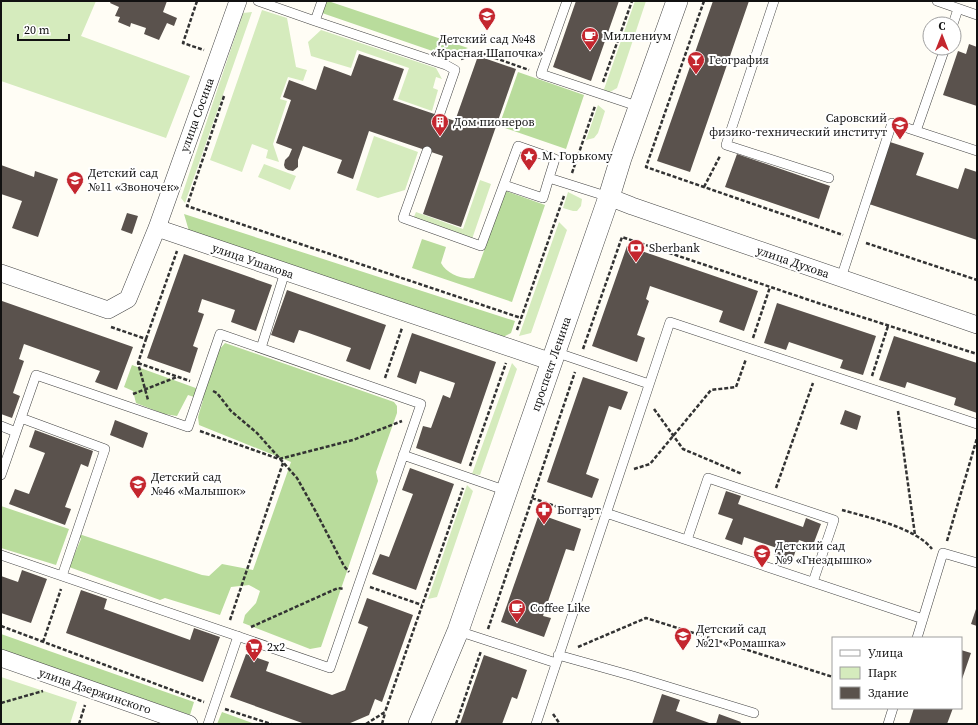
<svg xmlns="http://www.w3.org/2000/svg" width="978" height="725" viewBox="0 0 978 725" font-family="'Source Serif 4',serif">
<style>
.green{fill:#d5ebbd}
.forest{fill:#b9dc9c}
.building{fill:#5a524d}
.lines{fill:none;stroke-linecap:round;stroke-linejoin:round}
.service-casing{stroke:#444;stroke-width:10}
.minor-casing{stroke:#444;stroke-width:18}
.tertiary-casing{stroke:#444;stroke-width:22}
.path{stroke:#333;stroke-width:2.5;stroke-dasharray:4 2;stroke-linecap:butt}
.service{stroke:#fff;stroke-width:9}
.minor{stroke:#fff;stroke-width:17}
.tertiary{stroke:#fff;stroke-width:21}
.labels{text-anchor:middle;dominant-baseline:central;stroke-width:4;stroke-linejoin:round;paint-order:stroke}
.poi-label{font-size:12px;fill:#111;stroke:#fff;text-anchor:start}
.street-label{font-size:12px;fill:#111;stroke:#fff}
</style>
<rect width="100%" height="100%" fill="#fffdf5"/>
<!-- green -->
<path class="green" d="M1,1H96L81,36L190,76L166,138L1,81Z
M635,1H646L617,88L610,92H603Z
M262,10L287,18L296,67L307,70L303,81L288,77L280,99L287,101L273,144L279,162L266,158L268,150L252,144L242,172L210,160Z
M252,12L185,203L181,198L243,13Z
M321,30L436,68L442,79L436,77L433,88L438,90L432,111L398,99L409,68L357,50L351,68L311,56L308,42Z
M598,105L605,111L598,133L594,138L586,140Z
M374,136L418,152L405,190L378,198L356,190Z
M264,164L296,176L290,190L258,177Z
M480,180L491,184L472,239L413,219L416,212L463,229Z
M568,192L582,199L581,206L577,211H573L563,208Z
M559,222L567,230L531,333L519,336Z
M512,363L517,369L480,475L472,474Z
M467,485L473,491L437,597L428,599Z
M1,677L77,702L70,724H1Z"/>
<!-- forest -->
<path class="forest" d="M326,1H332L331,2L468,48L447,56L322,13Z
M518,72L584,95L566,149L499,126Z
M506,191L545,205L512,302L412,268L422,239L446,247L441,263C447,274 462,280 474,278Z
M184,214L515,321L511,333L501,338L189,231Z
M225,343L394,402L397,406V413L376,472L378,481L321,647L310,649L243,623L245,615L256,603L260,591L249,585L231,587L220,615L165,598L160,600L69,567L81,539L76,533L202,575L209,576L222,564L253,570L291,462L199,425L198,417L203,400L188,395L177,416L164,414L136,403L133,391L124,387L132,365L204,391L219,350Z
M1,506L69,529L56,565L1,548Z
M1,634L194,702L190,715L1,650Z
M222,712L255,724H217Z"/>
<!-- building -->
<path class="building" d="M111,1H167L163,12L177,18L174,26L167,23L159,40L144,34L146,28L131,23L130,27L118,22L120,17L115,16L119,7L110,3Z
M576,1H619L591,81L553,67Z
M713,1H749L690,172L657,161Z
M969,44L977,47V106L943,95L958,51L966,54Z
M359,54L404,69L393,100L455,121L478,56L516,69L461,227L423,214L443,156L369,131L353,179L337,173L342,160L303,146L298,160V167L293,171L288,170L285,168L284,165L285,160L289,156L292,149L276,143L291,100L283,97L289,80L316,90L324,66L351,76Z
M890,142L924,153L916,175L958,189L965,168L977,172V240L869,204Z
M737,154L830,186L819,219L725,187Z
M1,165L34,177L35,171L58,179L38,237L12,228L22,201L1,194Z
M127,213L138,216L132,234L121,230Z
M627,246L758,291L744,331L719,322L723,311L650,286L646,299L649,301L637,335L645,338L637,362L592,346Z
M184,254L272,285L256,331L231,322L235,310L202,299L198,312L204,314L193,346L198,348L190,373L147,358Z
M287,290L386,325L370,370L346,361L351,348L306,332L299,330L294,343L271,335Z
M2,301L133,347L117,390L95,382L100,371L24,344L19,359L24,361L13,393L20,396L12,418L1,414Z
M777,303L876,336L863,375L840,368L843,360L789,342L786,350L764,343Z
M412,333L496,362L461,464L416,448L423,426L431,428L443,395L450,398L455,383L420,371L416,384L397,377Z
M894,336L977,363V413L954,405L956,398L907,382L905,388L879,380Z
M583,377L628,392L621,410L609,406L586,474L599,479L592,498L547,482Z
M845,410L861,416L857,430L840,424Z
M115,420L148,433L143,448L110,435Z
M35,430L93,451L88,467L81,464L65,507L71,509L65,525L9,504L15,489L29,494L45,453L29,447Z
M410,468L454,484L416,590L372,574L380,554L389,557L413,494L402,490Z
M726,491L741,496L738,504L803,527L806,518L821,524L813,545L799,540L792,562L774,556L777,548L744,537L742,545L725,539L733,519L718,514Z
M539,514L581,529L574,551L566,549L543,616L551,618L544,637L501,622Z
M22,570L47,579L31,623L1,613V576L18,582Z
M81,590L107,599L104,609L190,640L194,628L220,637L203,682L66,633Z
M367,598L413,615L382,702L375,699L369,715L348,724H305L230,697L246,654L269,662L266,671L332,695L345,690L368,627L358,623Z
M977,606V626L971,624Z
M961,650L971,653L961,682Z
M484,655L527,670L517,699L512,697L502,724H460Z
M662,694L680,700L676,711L712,724H652Z
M914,708H953L947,724H909Z
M719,714L741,722L740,724H716Z"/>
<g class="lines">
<defs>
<path id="service" d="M258,1L315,21L322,1
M567,1L541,74L640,107
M774,1L726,145L829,178
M937,1L977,15
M315,21L446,65L455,70L439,116
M953,24L958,9
M916,131L945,48
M427,151L403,218L481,246L518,146L555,159L549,178L609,197
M504,185L543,198L549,178
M841,278L892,123L977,151
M261,348L285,272
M555,352L649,384
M21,418L105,449L62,576
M1,426L16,432
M403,455L507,491
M1,475L36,375L188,427L220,334L421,404L330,668L1,555
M606,513L923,619
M687,540L708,478L834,520L813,582
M458,631L556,663
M917,638L943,553L977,563
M558,655L633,676L754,713
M208,724L238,636
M536,724L670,322L977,424
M888,724L893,708"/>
<path id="minor" d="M609,197L632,206L977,325
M157,228L552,362
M1,273L108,310L128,299L157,228L238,1
M1,658L189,724"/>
<path id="tertiary" d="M419,724L458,631L609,197L621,158L677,1"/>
</defs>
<!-- service casing -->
<use href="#service" class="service-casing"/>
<!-- minor casing -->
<use href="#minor" class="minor-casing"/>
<!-- tertiary casing -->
<use href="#tertiary" class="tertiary-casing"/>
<!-- path -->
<path class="path" d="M197,1L183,43L204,50
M704,1L646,167L843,235
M461,59L478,52L529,70
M603,82L632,1
M224,96L187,206L521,318
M572,173L595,106
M704,187L720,156
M866,243L977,280
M111,327L146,339L138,363L148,400
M517,330L564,196
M753,338L770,287
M146,339L177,251
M583,349L622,237L818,303L977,354
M138,363L190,381
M872,376L888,326
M385,378L402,328
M213,391L217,393L231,411L257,433L297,478L316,512L344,566L349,572
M133,394L177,377
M654,409L683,449L742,474
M898,411L915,535
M200,431L279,459L353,440L402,421
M470,466L506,363
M634,469L650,464L711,390L736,387L746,359
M776,488L813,383
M532,498L593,519
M842,510C867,517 916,528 932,549
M947,541L977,438
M370,587L422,605
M230,620L283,463
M1,626L204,702
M251,627L338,588L344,589
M488,629L575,372
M43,642L61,589
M578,647L646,618L833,677
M1,703L43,691
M225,709L271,724
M553,714L560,724
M79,724L85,705
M366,724L385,712L463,488
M382,724L385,713
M456,724L481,651"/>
<!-- service -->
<use href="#service" class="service"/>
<!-- minor -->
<use href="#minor" class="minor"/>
<!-- tertiary -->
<use href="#tertiary" class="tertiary"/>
</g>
<!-- icons -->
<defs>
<symbol id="school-pin" viewBox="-11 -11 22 30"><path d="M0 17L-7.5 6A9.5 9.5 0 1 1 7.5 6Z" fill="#c4262e" stroke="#fff"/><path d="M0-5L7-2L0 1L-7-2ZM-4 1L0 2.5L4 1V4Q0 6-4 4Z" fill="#fff"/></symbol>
<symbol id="cafe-pin" viewBox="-11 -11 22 30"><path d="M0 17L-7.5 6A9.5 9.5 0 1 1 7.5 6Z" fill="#c4262e" stroke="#fff"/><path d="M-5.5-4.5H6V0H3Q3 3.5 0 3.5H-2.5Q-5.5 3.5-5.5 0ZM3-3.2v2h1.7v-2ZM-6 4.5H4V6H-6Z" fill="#fff"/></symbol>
<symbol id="bar-pin" viewBox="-11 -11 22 30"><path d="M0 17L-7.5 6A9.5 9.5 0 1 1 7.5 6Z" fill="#c4262e" stroke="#fff"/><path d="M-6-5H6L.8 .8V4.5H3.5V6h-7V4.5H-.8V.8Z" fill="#fff"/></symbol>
<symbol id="building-pin" viewBox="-11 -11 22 30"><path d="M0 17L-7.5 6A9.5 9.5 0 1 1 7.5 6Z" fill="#c4262e" stroke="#fff"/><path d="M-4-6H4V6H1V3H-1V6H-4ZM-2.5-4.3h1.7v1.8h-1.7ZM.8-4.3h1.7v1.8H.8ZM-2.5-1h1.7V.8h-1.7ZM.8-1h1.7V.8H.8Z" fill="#fff"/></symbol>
<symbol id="university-pin" viewBox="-11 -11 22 30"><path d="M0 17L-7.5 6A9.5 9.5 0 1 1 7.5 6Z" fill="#c4262e" stroke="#fff"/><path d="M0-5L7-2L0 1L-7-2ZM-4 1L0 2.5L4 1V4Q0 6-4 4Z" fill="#fff"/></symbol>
<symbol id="sight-pin" viewBox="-11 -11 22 30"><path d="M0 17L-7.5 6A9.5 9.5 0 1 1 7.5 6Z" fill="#c4262e" stroke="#fff"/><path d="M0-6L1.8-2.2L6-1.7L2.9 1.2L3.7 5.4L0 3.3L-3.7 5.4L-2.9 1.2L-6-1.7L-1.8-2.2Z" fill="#fff"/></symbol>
<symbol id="bank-pin" viewBox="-11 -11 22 30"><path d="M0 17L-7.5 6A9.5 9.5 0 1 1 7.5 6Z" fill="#c4262e" stroke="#fff"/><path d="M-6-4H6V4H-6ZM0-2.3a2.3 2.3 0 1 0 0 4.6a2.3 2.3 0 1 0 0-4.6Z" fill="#fff"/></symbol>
<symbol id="pharmacy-pin" viewBox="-11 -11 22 30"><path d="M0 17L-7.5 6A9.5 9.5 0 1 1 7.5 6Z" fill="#c4262e" stroke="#fff"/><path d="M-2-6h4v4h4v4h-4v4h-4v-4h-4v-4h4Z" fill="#fff"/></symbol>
<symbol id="supermarket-pin" viewBox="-11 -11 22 30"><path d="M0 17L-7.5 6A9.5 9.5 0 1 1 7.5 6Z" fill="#c4262e" stroke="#fff"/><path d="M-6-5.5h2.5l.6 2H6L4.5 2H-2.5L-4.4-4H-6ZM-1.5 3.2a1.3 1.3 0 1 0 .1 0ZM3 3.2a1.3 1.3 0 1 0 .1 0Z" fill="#fff"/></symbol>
</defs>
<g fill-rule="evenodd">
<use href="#school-pin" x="477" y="6" width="20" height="27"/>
<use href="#cafe-pin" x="580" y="26" width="20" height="27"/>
<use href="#bar-pin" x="686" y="50" width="20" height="27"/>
<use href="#building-pin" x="430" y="112" width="20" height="27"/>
<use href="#university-pin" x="890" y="115" width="20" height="27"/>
<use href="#sight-pin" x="519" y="146" width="20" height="27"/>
<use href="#school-pin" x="65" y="170" width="20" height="27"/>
<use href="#bank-pin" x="626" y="238" width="20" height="27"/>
<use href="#school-pin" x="128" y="474" width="20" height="27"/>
<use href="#pharmacy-pin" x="534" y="500" width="20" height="27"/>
<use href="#school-pin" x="752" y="543" width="20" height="27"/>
<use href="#cafe-pin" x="507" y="598" width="20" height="27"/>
<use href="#school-pin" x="673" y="626" width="20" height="27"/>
<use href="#supermarket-pin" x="244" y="637" width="20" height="27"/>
</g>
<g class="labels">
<!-- poi labels -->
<g class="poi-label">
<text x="603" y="36">Миллениум</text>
<text x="487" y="39" text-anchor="middle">Детский сад №48<tspan x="487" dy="14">«Красная Шапочка»</tspan></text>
<text x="709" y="60">География</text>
<text x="887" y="118" text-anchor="end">Саровский<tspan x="887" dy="14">физико-технический институт</tspan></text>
<text x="453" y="122">Дом пионеров</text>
<text x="542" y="156">М. Горькому</text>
<text x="88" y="173">Детский сад<tspan x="88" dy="14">№11 «Звоночек»</tspan></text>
<text x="649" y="248">Sberbank</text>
<text x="151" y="477">Детский сад<tspan x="151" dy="14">№46 «Малышок»</tspan></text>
<text x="557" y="510">Боггарт</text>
<text x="775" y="546">Детский сад<tspan x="775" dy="14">№9 «Гнездышко»</tspan></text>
<text x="530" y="608">Coffee Like</text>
<text x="696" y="629">Детский сад<tspan x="696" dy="14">№21 «Ромашка»</tspan></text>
<text x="267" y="647">2x2</text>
</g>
<!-- street labels -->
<g class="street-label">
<text transform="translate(197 115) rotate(-70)">улица Сосина</text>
<text transform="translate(253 261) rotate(19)">улица Ушакова</text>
<text transform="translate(793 262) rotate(19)">улица Духова</text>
<text transform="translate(551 364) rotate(-71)">проспект Ленина</text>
<text transform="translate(95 691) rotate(19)">улица Дзержинского</text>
</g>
</g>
<!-- border -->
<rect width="978" height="725" fill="none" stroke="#111111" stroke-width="4"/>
<!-- legend -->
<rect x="832" y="637" width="130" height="72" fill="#ffffff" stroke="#a0a0a0"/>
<rect x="840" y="650" width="20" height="6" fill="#ffffff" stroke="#a0a0a0"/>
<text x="868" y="657" font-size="12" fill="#111111">Улица</text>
<rect x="840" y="667" width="20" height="12" fill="#d5ebbd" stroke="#a0a0a0"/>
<text x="868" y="677" font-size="12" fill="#111111">Парк</text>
<rect x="840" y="687" width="20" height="12" fill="#5a524d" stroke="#a0a0a0"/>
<text x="868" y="697" font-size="12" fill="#111111">Здание</text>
<!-- north arrow -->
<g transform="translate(942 36)"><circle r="19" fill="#ffffff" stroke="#a0a0a0"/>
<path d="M0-3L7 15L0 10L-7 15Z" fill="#c4262e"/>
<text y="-6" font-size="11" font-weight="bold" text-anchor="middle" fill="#111111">С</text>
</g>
<!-- scale -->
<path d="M18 34v6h51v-6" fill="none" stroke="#111111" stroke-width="2"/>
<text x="24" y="34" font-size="12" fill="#111111" stroke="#ffffff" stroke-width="3" paint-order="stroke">20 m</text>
</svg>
